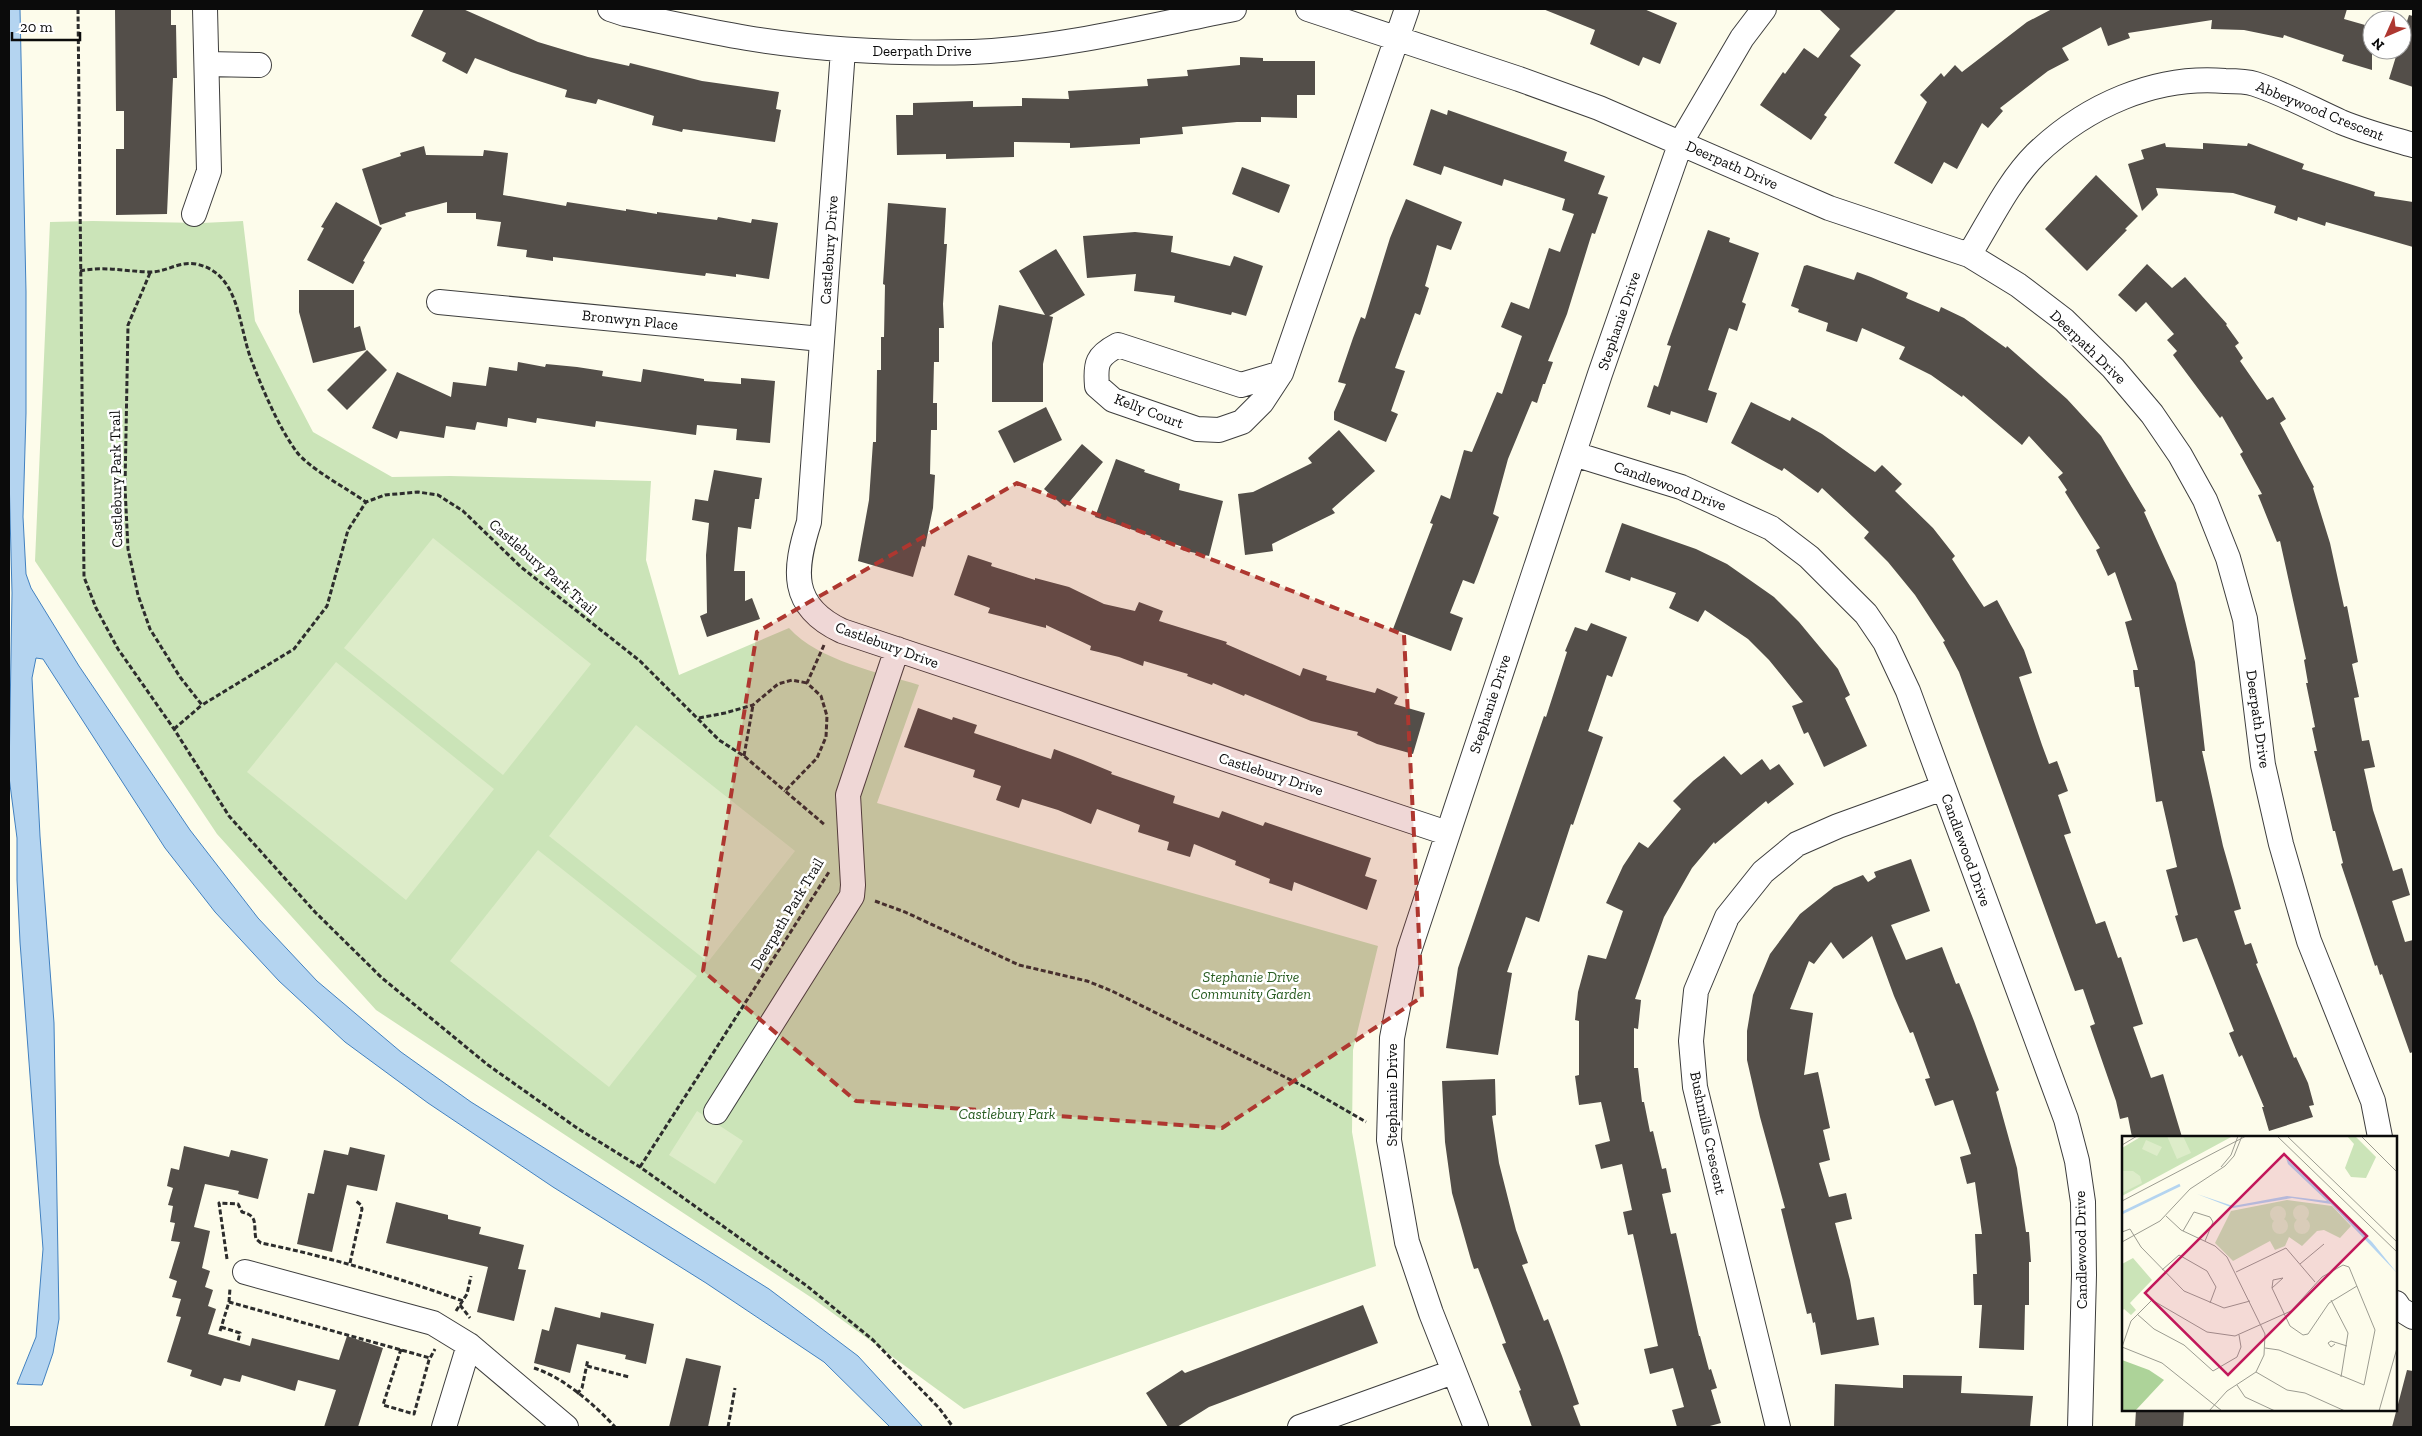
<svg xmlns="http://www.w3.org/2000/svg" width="2422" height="1436" viewBox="0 0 2422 1436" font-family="'Zilla Slab',serif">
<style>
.green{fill:#cbe4b8}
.pitch{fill:#ddecc9}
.water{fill:#b4d4f0;stroke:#4281c0}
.building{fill:#534e49}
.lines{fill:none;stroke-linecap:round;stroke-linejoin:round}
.minor-casing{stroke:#3e3e3e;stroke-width:26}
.path{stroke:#2d2d2d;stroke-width:3;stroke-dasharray:5 2.5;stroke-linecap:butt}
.minor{stroke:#fff;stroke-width:24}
.marked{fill:#ae3730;fill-opacity:0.2;stroke:#ae3730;stroke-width:4;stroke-dasharray:10 6;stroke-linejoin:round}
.labels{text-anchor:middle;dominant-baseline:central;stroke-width:5;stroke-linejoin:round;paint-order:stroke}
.street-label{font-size:15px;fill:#0b0b0b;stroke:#fff}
.park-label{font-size:15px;font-style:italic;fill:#285c22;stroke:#fff}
.inset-river{fill:none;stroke:#b4d4f0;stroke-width:2.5}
.inset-road{fill:none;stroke:#9c9c91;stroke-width:1}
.view{fill:#c2185b;fill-opacity:0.15;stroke:#c2185b;stroke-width:2.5}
.inset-edge{fill:none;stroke:#0b0b0b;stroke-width:2.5}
</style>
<rect width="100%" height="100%" fill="#fdfceb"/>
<!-- green -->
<path class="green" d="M93,221L202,223L243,221L255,321L313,432L392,477L450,476L651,481L646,560L679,675L789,628C819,661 878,672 919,685L877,803L1378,946L1353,1050L1352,1132L1376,1266L964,1409L812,1298L376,1010L217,834L35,561L50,222Z"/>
<!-- pitch -->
<path class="pitch" d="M433,538L591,664L503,775L344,648Z
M336,662L494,789L406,900L247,772Z
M636,725L795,851L708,962L549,836Z
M538,850L697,976L609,1087L450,961Z
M697,1111L743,1141L715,1184L669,1155Z"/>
<!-- water -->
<path class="water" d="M9,9H20L26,292V413L23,517L26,574L31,588L79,666L190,830L258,918L317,981L401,1052L471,1102L769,1289L858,1356L923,1427H890L824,1362L706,1283L553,1187L428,1103L345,1042L279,981L215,912L165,848L43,659L36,658L32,678L40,836L54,1023L59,1319L53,1353L42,1385L17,1384L36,1337L43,1249L20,942L17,880V838L9,777L12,593L9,474Z"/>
<!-- building -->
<path class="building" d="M115,9H171V25H176L177,78H173L167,214L116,215V149H124V111H116Z
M424,9H463L538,42L588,57L629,66L630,63L702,81L779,92L776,109L781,110L775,142L683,129L682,132L652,125L654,116L598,99L596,104L565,97L567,90L511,72L475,58L467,74L442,61L446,53L411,36Z
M1543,9H1644L1677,23L1660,64L1643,57L1639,66L1590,44L1595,30Z
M1819,9H1897L1850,56L1861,65L1824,115L1827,117L1811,140L1760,105L1783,72L1785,74L1804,48L1818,58L1840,29Z
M2052,9H2347L2344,19L2372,27V70L2342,61L2344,55L2284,35L2283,38L2244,30L2211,29L2212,20L2128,33L2130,38L2108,46L2101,27L2062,48L2069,60L2048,71L2000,108L2003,111L1988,128L1982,123L1957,169L1944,162L1932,184L1894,163L1927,102L1920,95L1941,73L1944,77L1955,65L1962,72L2027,22Z
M2409,15L2413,16V87L2389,79L2398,50H2402V37Z
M1240,57L1263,58V61H1315V95H1297V118L1261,117V122H1237L1182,127L1183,134L1140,138V144L1070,148V143L1014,142V157L946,159V154L897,155L896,115H913V103L973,101V107L1022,106V98L1069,99L1068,91L1148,86L1147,79L1188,76L1187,70L1240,65Z
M1431,109L1447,115L1448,110L1567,152L1564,161L1605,176L1598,194L1608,197L1595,234L1592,233L1567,314L1548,361L1553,362L1545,384H1543L1537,403L1532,401L1508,459L1493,514L1499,517L1478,574L1474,584L1463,580L1450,613L1463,618L1451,651L1393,629L1433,524L1430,523L1441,495L1450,499L1464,450L1472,452L1497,392L1502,394L1522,336L1501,327L1511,302L1529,309L1549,248L1560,252L1574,214L1562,210L1565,199L1504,179L1502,186L1444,166L1441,175L1413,165Z
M2165,143L2166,147L2203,149V143L2247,146L2248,143L2304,164L2302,169L2375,192L2374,196L2413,202V247L2326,222L2325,226L2298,217L2297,221L2274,213L2276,206L2233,193L2156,188L2158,195L2142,211L2128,164L2144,159L2141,150Z
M424,146L426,155L483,156L484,150L508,153L503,195L566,206L567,202L626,211V209L657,214V212L717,220L718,217L751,223L752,219L778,223L769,279L736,274V277L706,273L705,276L553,257V261L526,257L527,250L497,246L501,222L476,219V213H447V202L405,213L406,216L380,225L362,169L401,156L400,153Z
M1242,167L1290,185L1279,213L1232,194Z
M2096,175L2138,216L2125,229L2127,230L2087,271L2045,229Z
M1406,199L1462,222L1451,250L1437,245L1425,286L1429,288L1420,315L1415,313L1395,368L1405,371L1391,411L1398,414L1386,442L1334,420V412L1346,384L1338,382L1353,338L1361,317L1365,319L1390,238Z
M336,202L382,228L363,261L365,262L353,284L307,260L324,228L321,227Z
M888,203L946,208L944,244H947L943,304L944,328H939V362H934L933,403H937V430H931L930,474L935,475L933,508L925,547L922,546L913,577L858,561L869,500L873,442H876L877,370H881V337H884L885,285L883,284Z
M1708,230L1730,238L1729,242L1759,253L1742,302L1746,304L1737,331L1729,328L1708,390L1717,393L1707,423L1671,411L1670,415L1647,407L1654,385L1658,387L1671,346L1667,345Z
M1135,232L1173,236L1171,252L1230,266L1234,256L1263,266L1246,316L1232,312L1231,315L1174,302L1175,296L1134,291L1136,274L1087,278L1083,236Z
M1056,249L1085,295L1049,316L1053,317L1043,364V402H992V343L999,305L1045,315L1019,271Z
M2147,264L2172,288L2185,277L2227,324L2226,325L2239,343L2235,346L2243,358L2240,361L2267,400L2273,397L2286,419L2280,423L2314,487L2313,488L2330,543L2344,607L2347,606L2358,662L2352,664L2359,697L2354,698L2362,741L2369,740L2375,767L2364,769L2373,810L2393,871L2402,868L2410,895L2392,901L2405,942L2413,940V1052L2410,1053L2382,974L2380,975L2377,965L2375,966L2341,864L2343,863L2335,831H2333L2314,751H2317L2312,728L2315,727L2306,683H2308L2304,660L2306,659L2280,541L2277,542L2258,495L2262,494L2240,454L2243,452L2222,416L2220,418L2173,355L2177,351L2167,340L2174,334L2146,302L2136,312L2118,295Z
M1807,265L1854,280L1857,272L1871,277L1908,293L1906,298L1939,312L1941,307L1964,318L2006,348L2007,346L2067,399L2101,436L2146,511L2144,512L2176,583L2195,662L2205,751H2202L2223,846L2241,909L2234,911L2245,945L2251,943L2258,963L2256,964L2294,1058L2296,1057L2308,1083L2314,1105L2309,1106L2313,1117L2269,1131L2262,1107H2264L2242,1055L2239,1057L2229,1033L2234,1031L2197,938L2183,942L2175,916L2178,915L2166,870L2177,867L2162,801L2156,802L2139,687H2135L2133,670H2138L2125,622L2132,620L2115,572L2108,576L2096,550L2100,548L2065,492L2067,490L2058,477L2063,473L2029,436L2022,445L1963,395L1962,397L1931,375L1899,359L1905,347L1862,328L1857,342L1826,331L1828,323L1798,312L1799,309L1791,306L1804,266Z
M299,290H354V328L360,326L366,350L313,363L299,312Z
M367,350L387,370L347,410L327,390Z
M518,362L545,367L546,364L577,367L603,371L602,376L641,382L643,369L704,379V381L741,384V378L775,381L770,443L736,440L737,429L697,425L696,435L596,421L595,427L537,418L536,423L508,418L507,427L477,422L475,430L446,426L444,438L400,431L397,439L372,428L397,372L451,397L453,382L486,386L489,367L517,371Z
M1751,402L1790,421L1792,417L1822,434L1875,472L1882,465L1902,484L1895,491L1933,528L1955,556L1952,559L1984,607L1997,600L2024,650L2032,673L2019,677L2042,745L2049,764L2057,761L2068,791L2058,795L2071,833L2064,835L2096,924L2105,921L2118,958L2121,957L2143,1024L2133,1027L2151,1078L2163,1074L2182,1137H2132L2128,1117L2120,1119L2116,1101L2090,1026L2095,1024L2083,989L2075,991L1959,672L1943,642L1945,641L1915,595L1888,562L1864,538L1869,532L1822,488L1818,493L1784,468L1782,471L1731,443Z
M1046,407L1062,440L1014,463L998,431Z
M1339,430L1375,471L1332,509L1335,513L1272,544L1273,551L1245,555L1238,494L1253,492L1312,463L1308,458Z
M1082,444L1103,462L1065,507L1044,489Z
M1116,459L1145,470L1144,472L1180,484L1179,490L1223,501L1209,556L1182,550L1183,547L1095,517Z
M714,470L762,478L759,499H755L751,529L738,527L734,571H745V601L752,598L760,619L707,637L700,616L707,613L706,555L709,523L692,520L695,499L708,501Z
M1622,523L1696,549L1727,564L1774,597L1799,622L1838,669L1850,695L1845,698L1867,746L1824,767L1808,732L1804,734L1792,706L1803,702L1769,660L1748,639L1705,610L1698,622L1669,608L1676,593L1631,577L1630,581L1605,572Z
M968,555L992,563L991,566L1035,580V578L1069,587L1104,604L1135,611L1139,602L1163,611L1159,621L1227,642L1226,644L1300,676L1303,668L1327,676L1326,680L1375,693L1377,688L1398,697L1394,704L1425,713L1413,754L1377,744L1357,735L1358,732L1311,721L1245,694L1244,696L1213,683L1212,685L1187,676L1188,674L1144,661L1143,666L1119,657L1090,650L1091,646L1046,625V628L988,613L990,608L954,595Z
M1591,623L1627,637L1612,677L1607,675L1588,731L1603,737L1573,825L1571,824L1539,922L1526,917L1507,972L1512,973L1498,1055L1446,1048L1458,968L1544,716L1546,717L1567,652L1565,651L1575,627L1587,631Z
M918,708L952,720L953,717L977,725L974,733L1051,759L1054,749L1083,760L1112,772L1111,774L1175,796L1173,803L1219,818L1222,811L1263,826L1265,822L1371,858L1365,876L1377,880L1367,910L1294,882L1292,891L1269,883L1270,879L1235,865L1236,861L1194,844L1190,857L1167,850L1169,842L1138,832L1140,825L1097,809L1091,824L1058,810L1022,799L1019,808L996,800L1001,786L973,777L975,770L904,747Z
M1724,756L1741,775L1762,759L1770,770L1779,764L1794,784L1768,804L1766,801L1715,844L1714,842L1692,868L1664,917L1635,999L1641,1000L1638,1029L1634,1028V1068H1638L1642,1102H1644L1650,1132L1653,1131L1662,1169L1666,1168L1671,1192L1662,1194L1671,1234L1676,1233L1699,1336H1700L1709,1370L1711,1369L1717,1388L1711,1390L1721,1423L1706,1427H1677L1672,1410L1684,1407L1673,1368L1650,1374L1644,1349L1658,1346L1633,1234L1628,1235L1623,1212L1632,1210L1622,1164L1601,1169L1595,1145L1610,1141L1601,1102L1579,1105L1575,1076L1579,1075V1021L1575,1020L1578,992L1588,955L1606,959L1623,911L1606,903L1623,866L1639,842L1648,848L1681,809L1673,801L1693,781Z
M1911,859L1930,911L1891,925L1906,960L1942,947L1956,984L1959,983L1974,1021L1999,1090L1996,1092L2017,1168L2026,1232H2029L2031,1262H2029V1305H2025L2024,1350L1979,1348L1982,1305H1974L1973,1274H1977L1975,1234H1982L1975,1182L1967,1184L1960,1157L1971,1154L1953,1100L1935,1106L1925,1079L1930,1078L1913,1032L1910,1033L1894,996L1872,936L1843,959L1831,942L1814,964L1809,961L1790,1009L1813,1013L1804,1075L1818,1072L1830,1128L1823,1130L1830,1160L1819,1163L1829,1197L1846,1193L1852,1219L1835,1223L1850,1280L1857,1320L1874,1317L1879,1345L1821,1355L1815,1322L1813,1323L1811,1313L1807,1314L1781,1209L1785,1208L1760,1117L1747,1060V1031L1753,995L1770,954L1800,914L1834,887L1863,875L1868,882L1876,877L1874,872Z
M1495,1079L1496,1115L1492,1116L1499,1163L1516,1230L1528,1263L1522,1265L1544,1321L1548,1319L1562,1356L1579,1404L1573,1406L1581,1427H1532L1519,1391L1521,1390L1502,1344L1506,1343L1478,1268L1474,1269L1471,1260L1452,1193L1445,1142L1442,1081Z
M184,1146L229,1157L231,1150L268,1159L258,1199L238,1194L239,1191L205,1184L194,1227L210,1231L202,1268L210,1271L205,1287L213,1290L208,1306L216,1309L208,1334L250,1346L252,1338L339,1360L347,1336L383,1348L358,1427H324L336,1390L298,1380L295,1391L242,1375L240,1382L224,1378L221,1386L190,1376L192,1370L167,1362L181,1317L176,1316L181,1299L172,1297L177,1281L169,1278L180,1242L171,1241L175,1223L170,1222L173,1206L168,1205L173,1188L167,1186L171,1168L179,1170Z
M350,1147L385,1155L377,1191L347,1185L332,1252L297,1244L308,1193L314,1194L324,1150L348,1155Z
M396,1202L448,1215V1219L481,1227L479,1234L524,1245L518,1269L526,1270L514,1321L477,1312L488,1267L386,1243Z
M1363,1305L1378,1343L1209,1407L1177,1427H1168L1146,1393L1182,1370L1185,1373Z
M555,1307L600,1318L601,1312L654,1324L646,1364L625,1359L626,1355L577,1344L570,1373L534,1363L542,1329L549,1331Z
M686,1358L721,1366L708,1427H669Z
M2407,1370L2413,1371V1427H2392Z
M1903,1375L1962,1376L1961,1393L2033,1396L2030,1427H1834L1835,1384L1903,1388Z
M2136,1410H2184L2183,1427H2135Z"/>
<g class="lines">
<defs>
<path id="minor" d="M610,9L625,14C666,22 706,31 747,38C821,50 898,54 973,52C1062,48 1148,26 1234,9
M1308,9L1519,79L1599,108L1829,208L1969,255L2018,285L2064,320L2113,368L2152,414L2180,455L2205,500L2228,558L2245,619L2263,765L2281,844L2309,941L2373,1101L2380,1137
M843,50L809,522C794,570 789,606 842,631L1447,833
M207,64L259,65
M194,214L209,171L205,9
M1969,255C1990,221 2008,182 2036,154C2086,106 2155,75 2225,81C2234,81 2246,81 2255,84C2285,94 2312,109 2341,122C2365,132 2389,138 2413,145
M439,302L821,339
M1281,373L1262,402L1242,422L1219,430L1197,429L1113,400L1097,386C1095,363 1097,356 1118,345L1241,385L1281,373L1407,9
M1574,454L1681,487L1771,528L1809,557L1866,614L1885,642L1908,691L2066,1119L2077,1161L2083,1202L2084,1275L2080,1427
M716,1112L852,896L853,885L848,795L897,649
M245,1272L433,1323L469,1345L566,1427
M2396,1303L2400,1309L2413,1317
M444,1427L469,1345
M1300,1427L1453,1372
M1476,1427L1431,1313L1407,1242L1389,1140L1392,1038L1409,951L1600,374L1681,142L1742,38L1764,9
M1778,1427L1695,1087L1691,1041L1696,991L1727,917L1763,872L1797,844L1838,826L1943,788"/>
</defs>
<!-- minor casing -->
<use href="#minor" class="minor-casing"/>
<!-- path -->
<path class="path" d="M78,9L84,577L96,608L118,649L174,729L229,816L315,912L382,978L488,1065L577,1128L640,1167L807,1286L873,1340L939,1408L953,1427
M80,271C104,266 124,271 148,272C165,273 178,261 196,264C240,273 238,325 251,359C262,388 278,426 296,451C308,468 348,489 366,502
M150,273L128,325L125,487L128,549L138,595L150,629L180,677L202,705L294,649L327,606L348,530L366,502L385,495L418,492L438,495L463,511L521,567L640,661L719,740L744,756L785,791
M824,645L807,683L821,696L827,716L826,737L817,758L785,791L825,825
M699,718L725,713L753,705L778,684L792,680L807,683
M174,729L202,705
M744,756L753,705
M875,901L905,912L1019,965L1087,981L1112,991L1309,1089L1366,1122
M640,1167L829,872
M227,1259L219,1203L238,1204L242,1212C259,1216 253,1225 256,1239L261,1243C330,1257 396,1277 463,1301
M350,1263L362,1209L361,1205L356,1201
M229,1302L230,1288
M460,1305L470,1318
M456,1311L467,1294L471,1276
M221,1327L240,1333L238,1341
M220,1331L229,1302L430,1358
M401,1349L383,1405L414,1414L429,1360L435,1349
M587,1366L629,1377
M534,1368C563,1377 595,1405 615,1427
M577,1394L582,1388L588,1359
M728,1427L735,1388"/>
<!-- minor -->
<use href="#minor" class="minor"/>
</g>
<!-- marked area -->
<path class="marked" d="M1017,483L1404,635L1422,997L1222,1128L856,1101L703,971L757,632Z"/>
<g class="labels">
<!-- street labels -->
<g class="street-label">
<text x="922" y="51">Deerpath Drive</text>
<text transform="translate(2320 111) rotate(22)">Abbeywood Crescent</text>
<text transform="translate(1732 165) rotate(24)">Deerpath Drive</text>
<text transform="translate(829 250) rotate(-86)">Castlebury Drive</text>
<text transform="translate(630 320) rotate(6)">Bronwyn Place</text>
<text transform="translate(1619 321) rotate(-71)">Stephanie Drive</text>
<text transform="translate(2088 347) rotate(44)">Deerpath Drive</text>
<text transform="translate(1149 411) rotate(21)">Kelly Court</text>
<text transform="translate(116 479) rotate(-91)">Castlebury Park Trail</text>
<text transform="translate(1670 486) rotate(20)">Candlewood Drive</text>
<text transform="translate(543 567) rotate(41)">Castlebury Park Trail</text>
<text transform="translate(887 645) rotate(20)">Castlebury Drive</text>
<text transform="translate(1490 704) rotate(-72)">Stephanie Drive</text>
<text transform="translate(2258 719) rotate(82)">Deerpath Drive</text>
<text transform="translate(1271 774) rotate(18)">Castlebury Drive</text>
<text transform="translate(1966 850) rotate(70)">Candlewood Drive</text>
<text transform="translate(787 914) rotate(-59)">Deerpath Park Trail</text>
<text transform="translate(1392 1095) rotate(-90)">Stephanie Drive</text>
<text transform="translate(1708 1133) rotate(78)">Bushmills Crescent</text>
<text transform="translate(2081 1250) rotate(-91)">Candlewood Drive</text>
</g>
<!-- park labels -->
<g class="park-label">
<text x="1251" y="977">Stephanie Drive<tspan x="1251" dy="17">Community Garden</tspan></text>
<text x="1007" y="1114">Castlebury Park</text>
</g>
</g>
<!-- overview -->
<g transform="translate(2122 1136)">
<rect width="275" height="275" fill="#fdfceb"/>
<path d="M20,0H111L0,60V12ZM225,0H233L254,21L244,42L229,41L223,32L232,8ZM165,64L210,70L229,90L218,102L202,94L195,95L180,110L167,101L163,110L153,114L148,105L111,125L93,107L109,75ZM11,122L30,144L8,167L14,174L9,179L2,173L0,175V128Z" fill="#cbe4b8"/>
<path d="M0,224L27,234L42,244L13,275H0Z" fill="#add399"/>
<path d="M45,0H61L69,17L55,23ZM24,4L40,11L35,20L20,13ZM0,35H11L18,40L20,47L0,57ZM171 77a8 8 0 1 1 16 0a8 8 0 1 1-16 0ZM148 78a8 8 0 1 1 16 0a8 8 0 1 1-16 0ZM172 90a8 8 0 1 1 16 0a8 8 0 1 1-16 0ZM150 90a8 8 0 1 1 16 0a8 8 0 1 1-16 0Z" fill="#ddecc9"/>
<path d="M164,22L250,106L275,137L209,68L170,62L111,72L75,58L111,70L165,60L205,65L166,28Z" fill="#b4d4f0"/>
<path class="inset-river" d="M0,77L58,49"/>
<path class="inset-road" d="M155,0L275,116M165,0L275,106M239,0L275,36M0,9L15,0M99,31L109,19L116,0M0,65L124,0M44,80L59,94L93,110L105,121L143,198L142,219L134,236L105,255L87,275M61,95L72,76L88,81L91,86L83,105M0,96L8,93L19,111L62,155L102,172L128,165M0,106L38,85L68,53L103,30L112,20L120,0M178,128L202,108M40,134L57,119L85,135L94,151L88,167M114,136L164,112L193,146M150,152L151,144L161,142L150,152L168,190L181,199L186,198L207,167L235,150M209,164L226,197L219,241M15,178L32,193L62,209L91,235L115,221L119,211L117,199M213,208L209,211L206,207L209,205L225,210M0,211L9,185L30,164L85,196L113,200L169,175L200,141L221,129L227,131L253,194L242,249L157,214L143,212M0,211L40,227L100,275M134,236L165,254L183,257L223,275M115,249L123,261L153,275M257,275L275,212"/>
<path class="view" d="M162,18L245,100L106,239L23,157Z"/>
<rect width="275" height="275" class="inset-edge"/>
</g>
<!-- border -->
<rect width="2422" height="1436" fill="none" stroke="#0b0b0b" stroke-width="20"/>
<!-- north arrow -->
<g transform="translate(2387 35) rotate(225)"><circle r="24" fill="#ffffff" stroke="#9d9d9d"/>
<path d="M0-4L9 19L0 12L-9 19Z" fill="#ae3730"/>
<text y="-8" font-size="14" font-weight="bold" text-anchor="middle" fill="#0b0b0b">N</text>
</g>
<!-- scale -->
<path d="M12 32v8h68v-8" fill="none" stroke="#0b0b0b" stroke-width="2.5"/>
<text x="20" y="32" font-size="15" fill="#0b0b0b" stroke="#ffffff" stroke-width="4" paint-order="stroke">20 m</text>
</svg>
